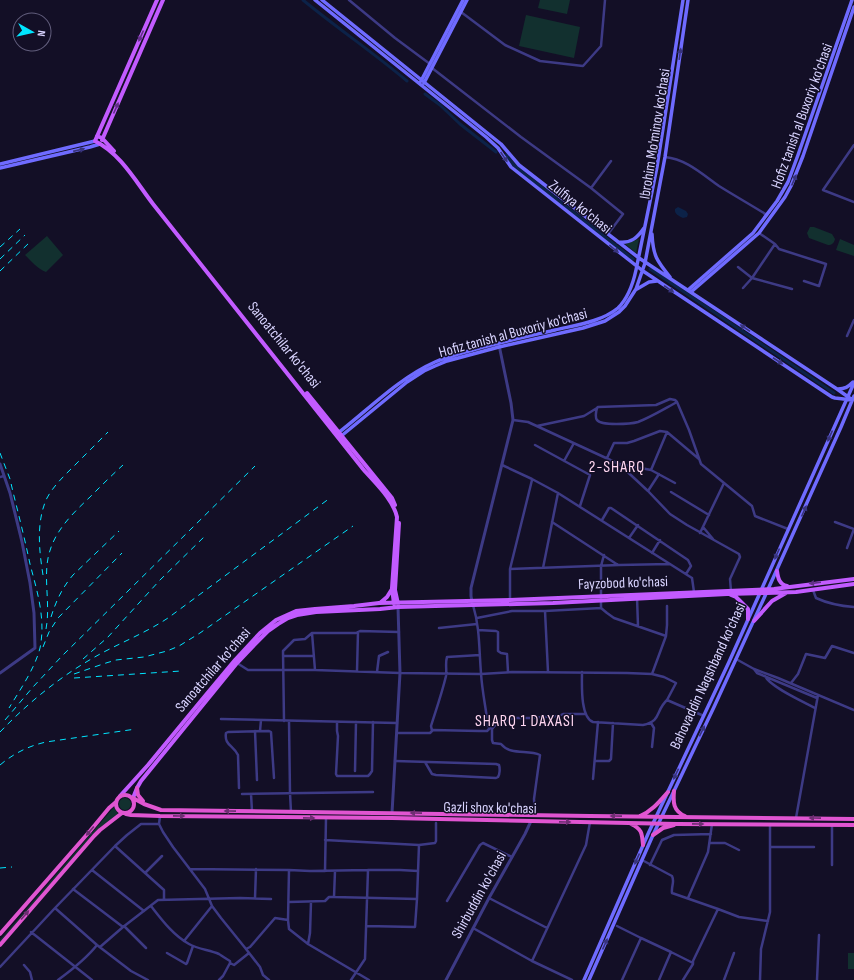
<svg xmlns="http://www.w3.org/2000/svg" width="854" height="980" viewBox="0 0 854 980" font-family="'Sofia Sans Condensed',sans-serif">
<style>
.green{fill:#12302f}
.water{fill:#0c2248}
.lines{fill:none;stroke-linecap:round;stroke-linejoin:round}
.canal{stroke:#0c2248;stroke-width:3}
.minor{stroke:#3d3a85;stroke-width:2.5}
.tertiary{stroke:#3d3a85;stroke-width:3}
.secondary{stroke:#6f6bff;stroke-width:3.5}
.primary{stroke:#c25bff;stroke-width:4}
.trunk{stroke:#e055d1;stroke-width:4}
.rail{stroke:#00e5ff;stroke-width:1;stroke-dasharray:6 5;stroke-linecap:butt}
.oneway{fill:#623188}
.oneway2{fill:#38347d}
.oneway3{fill:#6f2e73}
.labels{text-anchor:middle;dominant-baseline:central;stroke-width:3;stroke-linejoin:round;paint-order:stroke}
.street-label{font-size:15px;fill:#d9d4ff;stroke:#130f26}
.neighbourhood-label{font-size:16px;letter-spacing:1px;fill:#ffd6f0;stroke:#130f26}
</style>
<rect width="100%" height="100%" fill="#130f26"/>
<!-- green -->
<path class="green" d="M540,0H570L567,14L538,8Z
M526,15L580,27L574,58L519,46Z
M810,227H814L832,234L835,239C834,243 832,245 828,245L809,238L807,233Z
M47,236L63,255L46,272C38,269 31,261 25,255Z
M639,239L636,253L625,244Z
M840,239L854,245V256L836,250Z
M119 804a6 6 0 1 1 12 0a6 6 0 1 1-12 0Z
M114,807L118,814L96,831L0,942V940Z
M848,953H854V969H848Z"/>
<!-- water -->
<path class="water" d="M678,207L686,211L688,214L687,217L683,218C679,216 674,214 675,209Z"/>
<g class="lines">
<!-- canal -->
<path class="canal" d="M303,0C337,28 374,53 407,81
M425,94L440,105L460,124L496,152
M506,155L514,165L526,175L633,259
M650,269L834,393"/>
<!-- minor -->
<path class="minor" d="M349,0L395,38L430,64
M461,12L505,45L540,61L583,66L601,46L605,0
M432,68L521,137L591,188L623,214L608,234
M854,145L823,190L854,202
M665,157C686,159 702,174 719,186C735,196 751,205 767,215
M591,188L611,161
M759,233L775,244L779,249L826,264L819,286L804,281
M738,267L752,278L792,289
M743,288L752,278L775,244
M847,336L854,320
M677,402C664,409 651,417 638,422C631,424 601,426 597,420C595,418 596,411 597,408L598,407L656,405L670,399L675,400L677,402L689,430L701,464L752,506L755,516L788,529
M513,420L528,422L619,464L648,491L670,514L687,525L739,554L740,557L730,579L731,591
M537,426L584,416L597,408
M535,445L590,475L580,506
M607,458L614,443H627L634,441L660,431L667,432L699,459
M564,461L574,443
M620,464L651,470L675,483
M502,465L532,479L558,493L692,578L694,592
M651,470L667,432
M0,477L4,476
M648,491L659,474
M671,492L709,515
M602,520L609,508H611L688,560L691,566L686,574
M552,522L618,565
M835,522L854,529
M703,527L713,539
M700,533L724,483
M629,538L638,525
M847,548L854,529
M652,553L660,540
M543,568L558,493
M510,569L619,565L670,564
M813,590L816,598C829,604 840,606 854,607
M637,597L638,626
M510,600V569L532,480
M473,605C480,628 479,650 481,673C482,691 486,708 488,726L492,729V740L493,743L501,744C511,756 528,749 540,755L534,799L535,815
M601,608V566L604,555
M545,611L548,672
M477,618L512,611H545L601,608L607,613L614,618L666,636L652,674
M439,628L477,624
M478,630L496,631L498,632V651L501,653L507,654L508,672
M312,633L315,670
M666,636L667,625V606
M283,656H314
M736,659L754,669L757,673L817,698
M237,663L248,670H315L400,673L481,674L512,672L627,673L652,674L664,677L676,683L667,700L704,716
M754,669L778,678L854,710
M357,671L358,632
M377,672L379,656L388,652
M582,672C582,684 580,717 593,722L643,725C662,721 655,711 667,700
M765,676C770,687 804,702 815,708
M791,683L798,674L806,654L825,658L832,646L854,653
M221,719L397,723
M284,721L283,651L294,640L305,639L312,633H356L360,631L399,632
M289,721L290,793L291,812
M337,722V731L338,736L336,774L337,776H368L370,774L372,771L373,722
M651,723L654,728L652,747
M492,729L497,723L515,718H530L559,716L563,714H586
M255,731L257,780
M260,731L261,720
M432,731L431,726C436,710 442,693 446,676C447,670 445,663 447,657L480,655
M397,733H430L433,730L479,731H487L490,728
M395,761L496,764L499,765C500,768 500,774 498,777L496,778L436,775L432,774L425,762
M595,761H609L611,759L613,723
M355,771L356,722
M593,779L598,722
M239,788L238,755C233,745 224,745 226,733L228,732L269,731L271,732L274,778
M242,794L373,792
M251,794L252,811
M160,816L159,824L163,832L173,847L205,889L212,906L221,918L246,949L260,967L263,975L269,980
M796,818L818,695
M325,840L419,845L435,843L436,841V823
M710,843H725L739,850
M115,846L164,890V900
M770,847H814
M642,860L672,876C675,882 671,886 672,893L718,909
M650,865L662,840L674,835L711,834
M832,865V825
M190,869L289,870L310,871L368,870H400L418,871
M92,870L144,911
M325,871L326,818
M145,873L162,856
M73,889L123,927
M334,897L335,871
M255,898L256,869
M489,898L547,928
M688,898L708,852L712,824
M447,901L480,845L483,843L512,857
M289,902L325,901L329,897H334L417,899
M151,906C162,920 173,935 189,944C198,949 209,950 219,954C222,956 226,959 230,961V963
M55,908L115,846L127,835L141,824H159
M288,920L289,929L308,944L369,980
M124,926L146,948
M366,926L415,927L417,899L419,845
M617,926L641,938L622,980
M473,928L532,961L572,980
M31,932L92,980
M641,938L671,952
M184,941L212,906
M308,944L310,933L311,902
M100,947L123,927L158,900L240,898L271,899
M246,949L250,947L275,918L288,920L289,870
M167,953L186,964L187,963L193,946
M532,961L586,845L590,822
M24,965L30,972L32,980
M0,967L55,908L97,945L131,971L148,980
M58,980C73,969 86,959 97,945
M219,980L223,976L230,963L234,965L249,953
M351,980L365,959L368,870
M659,980L671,952L693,963
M683,980L693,964V961L718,909L739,917L768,921
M724,980L734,953
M760,980L761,949L770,912V825
M817,980L819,935"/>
<!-- tertiary -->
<path class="tertiary" d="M0,464L10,493L22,542L30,583L34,613L35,648L0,673
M472,602L471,596V588L513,420L511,403L499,345
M392,813L400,673L398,607
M446,980L489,898L525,834L531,821"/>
<!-- secondary -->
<path class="secondary" d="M315,0L486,137L498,148L511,167L643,271L832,397L835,398L852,400
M322,0L501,144L519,165L639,258L837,389L851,399
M421,81L463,0
M424,83L467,0
M0,164L95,141
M0,168L90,147L100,144
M652,234C653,256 657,261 670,277
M618,242C631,244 638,237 644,228
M637,289L649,282L657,281
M688,290L753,233L777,201L788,182L798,155L852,0
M691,292L759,233L785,197L791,186L803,156L854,7
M838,389C845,389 848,387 853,382
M338,433C369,409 399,378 435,362C448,356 462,353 476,349C502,342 529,336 555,330C576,325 601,322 618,308C628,298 633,284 636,270L657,167L683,0
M340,437L407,382L424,371L435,366L447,361L499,347L583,328L605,321L619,312L625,306L636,289L645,263L665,157L688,0
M584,980L648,834L729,662L854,383
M589,980L653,835L714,707L765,596L841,427L854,396"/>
<!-- primary -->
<path class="primary" d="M157,0L95,141C121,154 136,182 153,204L363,469C375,483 393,499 397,517L392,588L394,604
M97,136L102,138L114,151
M102,140L163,0
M307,393L392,498L395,505
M777,571C778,578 779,584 787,586
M731,595L736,597L748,609V619
M380,603L387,597L392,589
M398,604L395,590L399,523
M754,621L772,601L786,593
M120,796L148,765L200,702L235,660L260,633L276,620L296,611L315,609L354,606L379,603L510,600L774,589L854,579
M133,798L137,788L141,781L237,663L259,640L268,631L278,624L288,618L297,615L316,612L380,609L398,607L553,603L727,594L767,593L796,592L854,584"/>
<!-- trunk -->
<path class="trunk" d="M137,788L138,795L143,801
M674,791C673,802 673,811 685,816
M116 804a9 9 0 1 1 18 0a9 9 0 1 1-18 0Z
M133,798L144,804L161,810L590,816L854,819
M126,814L131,815L160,816L392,818L677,824L854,825
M640,816C652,811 660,801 668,792
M631,824C642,829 642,833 643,845
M653,835L663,828L674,825
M0,934L90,831L109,808L116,802
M0,945L94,836L100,830L122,813"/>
<!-- rail -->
<path class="rail" d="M0,247L20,229
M0,259L25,235
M0,271L30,242
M0,453L10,479L13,492C19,516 25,540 30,564C37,591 46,619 40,648C35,668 20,690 9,708
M43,575C39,550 36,521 47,498C54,485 65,475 75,465C86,454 97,443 108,432
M51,617C56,601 62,588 73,575L119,531
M46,629C50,608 45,586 47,565C50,535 70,516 90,497C101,486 112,475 123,465
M43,647L49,632L58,618L122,553
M83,659L108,637L160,580L205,536
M74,674L106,663L116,660L144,657L167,651L179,646L200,633L353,526
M74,678L181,671
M5,720L33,687L62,656L255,466
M0,732C27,704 58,678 93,658C117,644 144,634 168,618L330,498
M0,765C13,754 28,746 46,742L136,729
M0,868L12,867"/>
</g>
<!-- one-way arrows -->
<defs><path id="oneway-solid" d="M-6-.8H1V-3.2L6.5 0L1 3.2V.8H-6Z"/></defs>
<g class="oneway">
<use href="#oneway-solid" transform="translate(141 36) rotate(114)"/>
<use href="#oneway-solid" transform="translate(116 108) rotate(-66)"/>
<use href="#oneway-solid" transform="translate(815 583) rotate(173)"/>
</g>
<g class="oneway2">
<use href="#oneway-solid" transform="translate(680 54) rotate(-82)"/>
<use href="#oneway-solid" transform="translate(79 150) rotate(-13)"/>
<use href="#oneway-solid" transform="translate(504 157) rotate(56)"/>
<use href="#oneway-solid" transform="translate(794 180) rotate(-67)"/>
<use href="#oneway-solid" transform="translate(614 249) rotate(39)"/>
<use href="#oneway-solid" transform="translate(669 289) rotate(35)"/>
<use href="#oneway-solid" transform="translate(745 328) rotate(-146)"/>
<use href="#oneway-solid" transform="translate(778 361) rotate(33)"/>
<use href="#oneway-solid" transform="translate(830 436) rotate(114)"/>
<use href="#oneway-solid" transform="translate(804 511) rotate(-66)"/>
<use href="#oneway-solid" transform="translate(777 554) rotate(114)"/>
<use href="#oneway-solid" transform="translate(702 731) rotate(-64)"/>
<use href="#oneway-solid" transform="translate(676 774) rotate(115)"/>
<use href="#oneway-solid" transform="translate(637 859) rotate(114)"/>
<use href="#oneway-solid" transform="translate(605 944) rotate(-66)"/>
</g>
<g class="oneway3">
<use href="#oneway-solid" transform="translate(230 811) rotate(-179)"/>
<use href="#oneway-solid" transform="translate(416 813) rotate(-179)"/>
<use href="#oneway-solid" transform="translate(179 816) rotate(1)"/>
<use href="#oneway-solid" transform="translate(616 816) rotate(-179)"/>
<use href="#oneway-solid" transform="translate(309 818) rotate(1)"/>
<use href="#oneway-solid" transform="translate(815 818) rotate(-179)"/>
<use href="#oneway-solid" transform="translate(565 822) rotate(1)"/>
<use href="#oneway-solid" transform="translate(698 824) rotate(1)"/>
<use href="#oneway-solid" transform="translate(90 831) rotate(130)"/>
<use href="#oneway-solid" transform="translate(25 915) rotate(-49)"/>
</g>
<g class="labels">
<!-- street labels -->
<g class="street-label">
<text transform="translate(802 116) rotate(-70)">Hofiz tanish al Buxoriy ko'chasi</text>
<text transform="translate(655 134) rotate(-81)">Ibrohim Mo'minov ko'chasi</text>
<text transform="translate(580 207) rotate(39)">Zulfiya ko'chasi</text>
<text transform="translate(513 333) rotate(-15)">Hofiz tanish al Buxoriy ko'chasi</text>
<text transform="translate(284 345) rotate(51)">Sanoatchilar ko'chasi</text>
<text transform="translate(623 583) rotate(-2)">Fayzobod ko'chasi</text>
<text transform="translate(213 670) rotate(-49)">Sanoatchilar ko'chasi</text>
<text transform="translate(708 676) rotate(-65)">Bahovaddin Naqshband ko'chasi</text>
<text transform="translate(490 808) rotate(1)">Gazli shox ko'chasi</text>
<text transform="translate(479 895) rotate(-61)">Shirbuddin ko'chasi</text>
</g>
<!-- neighbourhood labels -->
<g class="neighbourhood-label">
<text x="617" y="467">2-SHARQ</text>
<text x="525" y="721">SHARQ 1 DAXASI</text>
</g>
</g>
<!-- north arrow -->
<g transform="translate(32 32) rotate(98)"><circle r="19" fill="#130f26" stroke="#625e7d"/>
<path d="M0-3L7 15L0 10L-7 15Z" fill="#00e5ff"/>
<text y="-6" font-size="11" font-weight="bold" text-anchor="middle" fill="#d9d4ff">N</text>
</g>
</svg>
